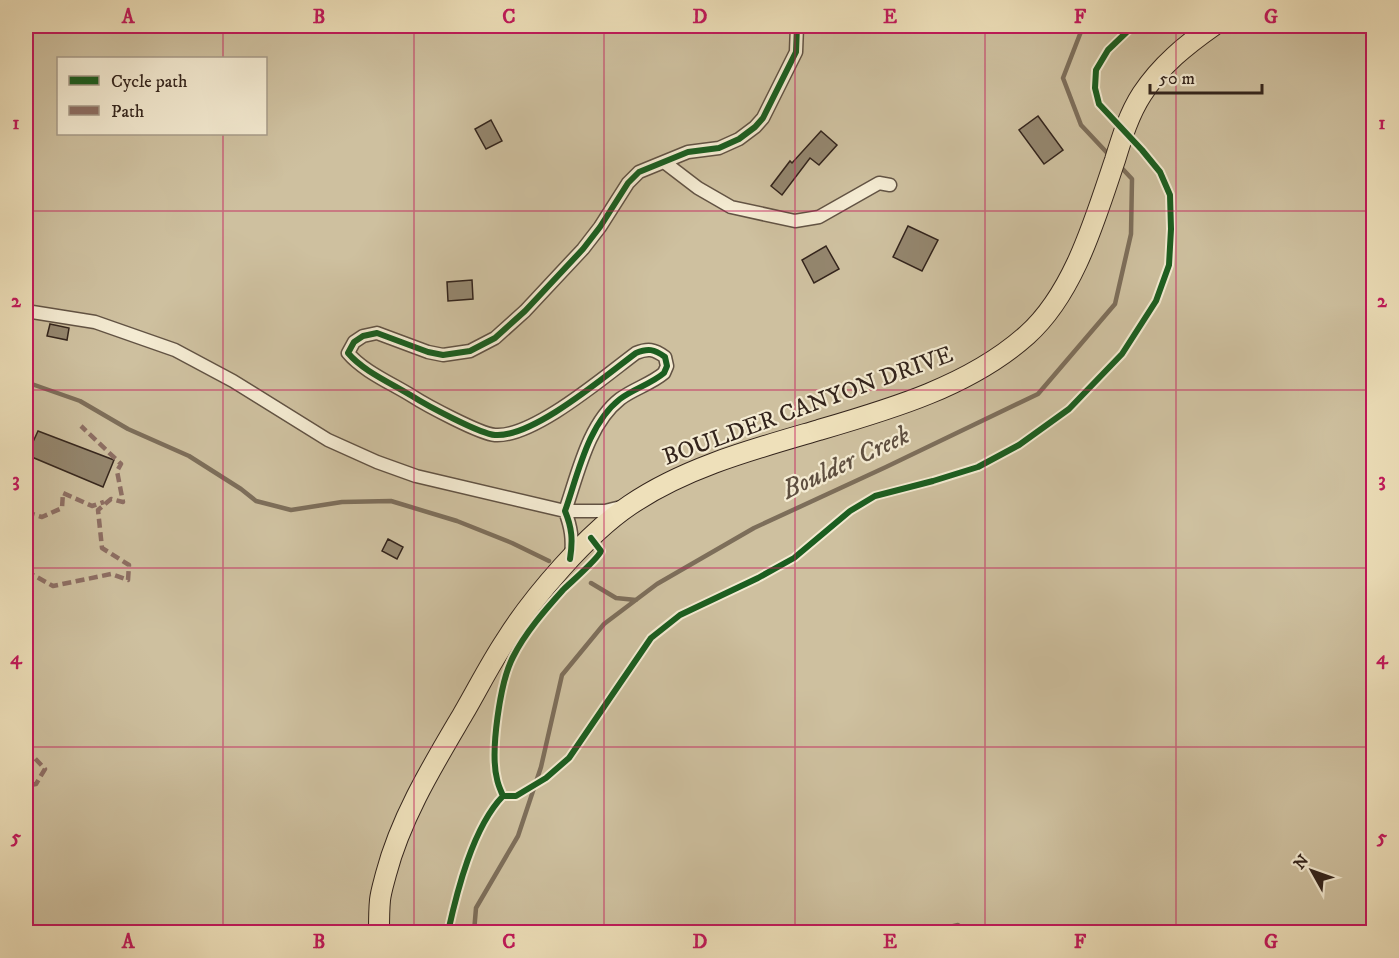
<svg xmlns="http://www.w3.org/2000/svg" width="1399" height="958" viewBox="0 0 1399 958" font-family="'IM FELL DW Pica',serif">
<style>
.green{fill:#cec09f;stroke:#80725e;stroke-width:1.5;fill-rule:evenodd}
.lines{fill:none;stroke-linecap:round;stroke-linejoin:round}
.stream{stroke:#7d6e5a;stroke-width:4.5}
.building{fill:#94866e;stroke:#33241c;stroke-width:1.5}
.minor-casing{stroke:#625344;stroke-width:15}
.primary-casing{stroke:#33241c;stroke-width:22}
.minor{stroke:#f4ebd2;stroke-width:12}
.primary{stroke:#eee0ba;stroke-width:20}
.quiet{stroke:#8d6e63;stroke-width:4.5;stroke-dasharray:9 4.5;stroke-linecap:butt}
.cycleway-casing{stroke:#f4ebd2;stroke-width:10}
.cycleway{stroke:#1b5e20;stroke-width:6}
.grid{fill:none;stroke:#c2185b;stroke-width:1.5;stroke-opacity:0.55}
.labels{text-anchor:middle;dominant-baseline:central;stroke-width:4.5;stroke-linejoin:round;paint-order:stroke}
.street-label{font-size:24px;fill:#33241c;stroke:#f4ebd2}
.water-label{font-size:26px;font-style:italic;fill:#5e4f40;stroke:#f4ebd2}
.neatline{fill:none;stroke:#c2185b;stroke-width:2}
.grid-label{font-size:20px;text-anchor:middle;font-weight:bold;fill:#c2185b}
</style>
<rect width="100%" height="100%" fill="#eee0ba"/>
<filter id="stains"><feTurbulence type="fractalNoise" baseFrequency=".00333" numOctaves="4"/><feColorMatrix values="0 0 0 0 .2 0 0 0 0 .09 0 0 0 0 .02 0 0 0 .5 -.17"/></filter>
<radialGradient id="worn" r=".72"><stop offset=".6" stop-color="#630" stop-opacity="0"/><stop offset="1" stop-color="#630" stop-opacity=".3"/></radialGradient>
<!-- green -->
<path class="green" d="M26,26H1373V932H26ZM58,58H266V134H58Z"/>
<g class="lines">
<!-- stream -->
<path class="stream" d="M1086,26L1082,29L1063,78L1081,125L1111,157
M26,382L80,401L128,429L189,456L241,489L256,501L291,510L342,502L391,501L457,521L512,543L549,561
M591,583L616,598L636,600
M474,932L476,908L518,836L541,767L562,675L604,624L657,584L754,528L886,467L1038,394L1115,304L1131,234L1132,179L1119,165
M928,932L958,925L968,932"/>
</g>
<!-- building -->
<path class="building" d="M1038,116L1063,150L1044,164L1019,130Z
M491,120L502,141L486,149L475,129Z
M821,131L837,145L819,165L810,158L782,195L771,186L790,161L792,163Z
M908,226L938,240L922,271L893,257Z
M826,246L839,269L814,283L802,260Z
M472,280L473,299L448,301L447,282Z
M50,324L69,328L67,340L47,336Z
M38,431L114,460L103,487L27,455Z
M388,539L403,547L397,559L382,551Z"/>
<g class="lines">
<defs>
<path id="minor" d="M664,162L698,188L731,207L795,221L819,217L879,183L890,185
M26,311L95,322L175,350L233,381L328,440L377,462L416,476L565,511H605L621,507
M571,557C573,539 571,527 565,511C578,474 588,424 620,399C633,389 651,384 664,373L667,366L665,357C654,349 648,348 636,353C605,376 533,438 495,435C480,434 426,405 412,396C391,383 363,371 348,353L354,342L363,336L377,333L428,352L443,355L470,351L495,338L525,311L583,249L600,227L628,183L639,172L688,152L719,148L739,139L755,127L763,118L796,52L797,26"/>
<path id="primary" d="M379,932C379,922 379,910 380,900C381,891 384,882 386,874C401,817 433,765 463,714C477,690 490,664 506,640C533,597 587,534 630,505C686,467 754,449 819,430C891,409 970,386 1027,335C1074,293 1095,219 1115,160C1122,137 1129,114 1142,94C1161,65 1186,45 1213,26"/>
</defs>
<!-- minor casing -->
<use href="#minor" class="minor-casing"/>
<!-- primary casing -->
<use href="#primary" class="primary-casing"/>
<!-- minor -->
<use href="#minor" class="minor"/>
<!-- primary -->
<use href="#primary" class="primary"/>
<!-- quiet -->
<path class="quiet" d="M26,512L42,517L62,508L63,493L92,506L104,502
M26,571L53,586L111,574L128,580L129,565L102,548L98,510L111,499L123,502L117,471L121,464L81,426
M26,749L45,769L36,784L26,786"/>
<defs>
<path id="cycleway" d="M570,559C573,540 572,528 565,511C578,474 588,424 620,399C633,389 651,384 664,373L667,366L665,357C654,349 648,348 636,353C605,376 533,438 495,435C480,434 426,405 412,396C391,383 363,371 348,353L354,342L363,336L377,333L428,352L443,355L470,351L495,338L525,311L583,249L600,227L628,183L639,172L688,152L719,148L739,139L755,127L763,118L796,52L797,26
M503,796C501,791 498,785 497,779C490,752 500,682 513,657C525,633 545,610 563,590C571,582 598,559 601,551L591,538
M448,932C457,891 473,827 503,796H516L546,778L569,758L651,638L680,615L758,578L794,558L850,511L875,496L933,481L978,467L1019,445L1069,409L1122,354L1156,301L1169,265L1171,229L1170,195L1160,172L1142,150L1099,104L1095,88L1096,70L1108,50L1133,26"/>
</defs>
<!-- cycleway casing -->
<use href="#cycleway" class="cycleway-casing"/>
<!-- cycleway -->
<use href="#cycleway" class="cycleway"/>
</g>
<!-- grid -->
<path class="grid" d="M223,26V58M414,26V932M604,26V932M795,26V932M985,26V932M1176,26V932M223,134V932M26,211H1374M26,390H1374M26,568H1374M26,747H1374"/>
<g class="labels">
<!-- street labels -->
<g class="street-label">
<text transform="translate(808 406) rotate(-20)">BOULDER CANYON DRIVE</text>
</g>
<!-- water labels -->
<g class="water-label">
<text transform="translate(846 463) rotate(-25)">Boulder Creek</text>
</g>
</g>
<!-- margin -->
<rect width="1399" height="958" fill="none" stroke="#eee0ba" stroke-width="66"/>
<!-- legend -->
<rect x="57" y="57" width="210" height="78" fill="#f4ebd2" stroke="#a79b89" stroke-width="1.5"/>
<rect x="69" y="76" width="30" height="9" fill="#1b5e20" stroke="#a79b89" stroke-width="1.5"/>
<text x="111" y="87" font-size="18" fill="#33241c">Cycle path</text>
<rect x="69" y="106" width="30" height="9" fill="#8d6e63" stroke="#a79b89" stroke-width="1.5"/>
<text x="111" y="117" font-size="18" fill="#33241c">Path</text>
<!-- north arrow -->
<g transform="translate(1312 871) rotate(310)" stroke="#f4ebd2" stroke-width="4.5" paint-order="stroke">
<path d="M0-4.5L10 22L0 15L-10 22Z" fill="#33241c"/>
<text y="-9" font-size="16" font-weight="bold" text-anchor="middle" fill="#33241c">N</text>
</g>
<!-- scale -->
<path d="M1150 84v9h112v-9" fill="none" stroke="#33241c" stroke-width="3"/>
<text x="1159" y="84" font-size="18" fill="#33241c" stroke="#f4ebd2" stroke-width="4.5" paint-order="stroke">50 m</text>
<rect x="33" y="33" width="1333" height="892" class="neatline"/>
<g class="grid-label">
<text x="128" y="23">A</text>
<text x="319" y="23">B</text>
<text x="509" y="23">C</text>
<text x="700" y="23">D</text>
<text x="890" y="23">E</text>
<text x="1080" y="23">F</text>
<text x="1271" y="23">G</text>
<text x="16" y="129">1</text>
<text x="1382" y="129">1</text>
<text x="16" y="307">2</text>
<text x="1382" y="307">2</text>
<text x="16" y="486">3</text>
<text x="1382" y="486">3</text>
<text x="16" y="664">4</text>
<text x="1382" y="664">4</text>
<text x="16" y="843">5</text>
<text x="1382" y="843">5</text>
<text x="128" y="948">A</text>
<text x="319" y="948">B</text>
<text x="509" y="948">C</text>
<text x="700" y="948">D</text>
<text x="890" y="948">E</text>
<text x="1080" y="948">F</text>
<text x="1271" y="948">G</text>
</g>
<rect width="100%" height="100%" filter="url(#stains)"/>
<rect width="100%" height="100%" fill="url(#worn)"/>
</svg>
